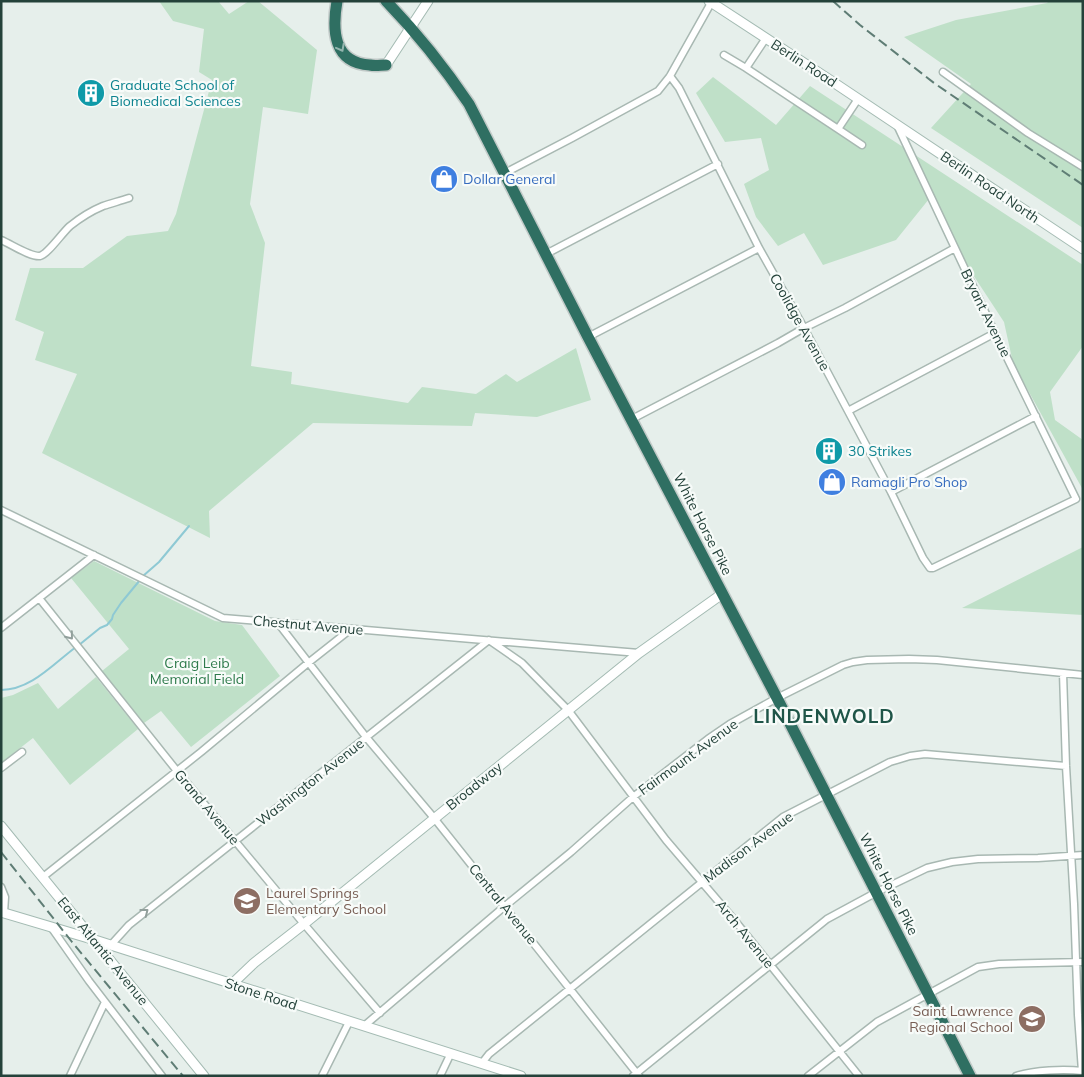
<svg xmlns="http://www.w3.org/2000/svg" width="1084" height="1077" viewBox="0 0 1084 1077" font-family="Mulish,sans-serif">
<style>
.green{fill:#bfe0c8}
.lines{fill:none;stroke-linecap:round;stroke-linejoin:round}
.stream{stroke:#8ec9d4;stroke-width:2}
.street-casing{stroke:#a8b8b2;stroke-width:9}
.secondary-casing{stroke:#a4bbb3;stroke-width:11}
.highway-casing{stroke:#c2cac8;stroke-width:14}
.street{stroke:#fff;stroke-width:6}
.secondary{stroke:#fff;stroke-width:9}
.highway{stroke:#2f6f62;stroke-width:11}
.rail{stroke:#5f7d75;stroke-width:2;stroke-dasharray:10 5;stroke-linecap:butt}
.oneway{stroke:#93b5ae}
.oneway2{stroke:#92a09c}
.labels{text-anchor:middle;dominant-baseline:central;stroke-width:4.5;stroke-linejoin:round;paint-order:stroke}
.street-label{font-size:14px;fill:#24423a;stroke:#f7fbf9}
.culture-label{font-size:14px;fill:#0d838f;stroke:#f7fbf9;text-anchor:start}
.shop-label{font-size:14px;fill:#366cbe;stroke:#f7fbf9;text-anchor:start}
.park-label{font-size:14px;fill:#2d7a4b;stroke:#f7fbf9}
.education-label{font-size:14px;fill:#785e54;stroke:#f7fbf9;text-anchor:start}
.district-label{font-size:19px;font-weight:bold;letter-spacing:1px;fill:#1f5548;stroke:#f7fbf9}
</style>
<rect width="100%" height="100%" fill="#e6efeb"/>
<!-- green -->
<path class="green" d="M159,1H218L229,14L249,1H258L317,50L308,114L263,107L250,204L265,243L251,366L292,372L291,384L408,403L422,387L476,394L506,374L517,382L576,348L591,400L537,417L475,413L472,426L313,423L209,511L210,538L42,453L77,374L35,360L44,332L15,320L30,268H83L127,236L168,231L176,214L212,80L199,72L204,29L173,21Z
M1049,1H1083V228L931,128L971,84L904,37L956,20L1047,3Z
M713,77L776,125L810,86L1083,265V346L1050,392L1055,420L1083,440V490L1013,363L1004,322L962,258L929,199L896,240L823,265L804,233L778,246L756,217L744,184L769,170L761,138L725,142L696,93Z
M1083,547V615L962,608Z
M94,561L215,621L242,625L280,676L191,747L161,711L144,723L102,671L129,649L71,578Z
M96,677L138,729L70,785L33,738L1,763V698L13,695L38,683L58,709Z"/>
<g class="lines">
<!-- stream -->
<path class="stream" d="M143,576L159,562L189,526
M79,645L100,628L107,625L112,619L113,615L121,603L140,580
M1,690C31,690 53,664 76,647"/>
<defs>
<path id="street" d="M766,38L746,68L838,129L858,99
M724,55L746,68
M943,72L1028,133L1083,167
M670,76L679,88L759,248L804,328L891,492L923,558L930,568H933L1076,499L995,333L898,127
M838,129L862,145
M505,173L572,138L658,91L670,76L711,3
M1,240C11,244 30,257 40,256C48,254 62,233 70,226C80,218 91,211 103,206C112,203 120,201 129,198
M546,254L718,164
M588,337L759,248
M848,411L995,333
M632,419L778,343L804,328L845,308L955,248
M891,492L1036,416
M1,510L223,618L639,653
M39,598L177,771L304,924L380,1013
M278,623L366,737L434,818L639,1076
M1,628L94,555
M1063,673L1066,766L1074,904L1078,1015L1082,1071
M1,768L22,752
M43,877L201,752L308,663L351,629
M1,887L5,897L4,913
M51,927L89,981L162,1076
M110,946L129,925L489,640L522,663L568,710L666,840L736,922L859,1076
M364,1026L505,906L571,852L633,797L708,739L730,724L777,698L843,665L853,662L867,660L909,659L937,660L1083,675
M482,1063L489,1054L783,817L890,762L910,756L925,754L1066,766
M70,1076L105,1002
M322,1076L349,1022
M440,1076L451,1053
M633,1076L827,919L877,892L927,868L952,862L978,859L1038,858L1083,855
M808,1076L877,1022L978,967L999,964L1083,962
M1016,1076C1035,1070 1063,1069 1083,1071"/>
<path id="secondary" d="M709,1L827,78L1083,249
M386,65L428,1
M1,826L204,1076
M1,912L95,940L521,1076
M232,984L254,963L304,924L639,653L722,594"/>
<path id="highway" d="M337,1C332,30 333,63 370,65C375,66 381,65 386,65
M386,1C417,33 444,67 469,104L588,337L777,698L970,1076"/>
</defs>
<!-- street casing -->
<use href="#street" class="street-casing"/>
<!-- secondary casing -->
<use href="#secondary" class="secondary-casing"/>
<!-- highway casing -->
<use href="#highway" class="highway-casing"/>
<!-- street -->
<use href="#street" class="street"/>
<!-- secondary -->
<use href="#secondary" class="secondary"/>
<!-- highway -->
<use href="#highway" class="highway"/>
<!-- rail -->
<path class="rail" d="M833,1L860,25L934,83L1083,185
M1,852L72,942L183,1076"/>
</g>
<!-- one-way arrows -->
<defs><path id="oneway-chevron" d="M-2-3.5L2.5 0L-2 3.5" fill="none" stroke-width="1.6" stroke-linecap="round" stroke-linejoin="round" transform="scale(1.25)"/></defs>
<use class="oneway" href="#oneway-chevron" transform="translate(341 48) rotate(62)"/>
<g class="oneway2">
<use href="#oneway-chevron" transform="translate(70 636) rotate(51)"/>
<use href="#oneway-chevron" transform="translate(145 912) rotate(-38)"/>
</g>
<!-- icons -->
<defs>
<symbol id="building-disc" viewBox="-11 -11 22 22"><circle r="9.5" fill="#0f9aa8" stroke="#f7fbf9"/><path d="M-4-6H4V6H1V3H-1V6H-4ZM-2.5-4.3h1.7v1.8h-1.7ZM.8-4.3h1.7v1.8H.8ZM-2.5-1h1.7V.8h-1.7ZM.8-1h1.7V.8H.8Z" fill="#fff"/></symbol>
<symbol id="shop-disc" viewBox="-11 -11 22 22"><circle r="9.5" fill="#3f7fe0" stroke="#f7fbf9"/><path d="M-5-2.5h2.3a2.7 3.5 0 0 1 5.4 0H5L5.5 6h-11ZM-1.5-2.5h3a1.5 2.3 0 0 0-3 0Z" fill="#fff"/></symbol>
<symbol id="school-disc" viewBox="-11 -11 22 22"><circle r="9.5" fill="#8d6e63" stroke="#f7fbf9"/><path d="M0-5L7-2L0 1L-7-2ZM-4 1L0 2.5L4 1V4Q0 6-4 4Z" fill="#fff"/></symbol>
</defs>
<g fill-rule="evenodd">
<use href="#building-disc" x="75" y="77" width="32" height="32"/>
<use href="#shop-disc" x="428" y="163" width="32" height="32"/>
<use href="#building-disc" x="813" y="435" width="32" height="32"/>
<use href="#shop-disc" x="816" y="466" width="32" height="32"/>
<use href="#school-disc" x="231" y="885" width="32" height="32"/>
<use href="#school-disc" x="1016" y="1003" width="32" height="32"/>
</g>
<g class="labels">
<!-- street labels -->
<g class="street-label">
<text transform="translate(804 63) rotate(33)">Berlin Road</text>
<text transform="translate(990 187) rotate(34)">Berlin Road North</text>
<text transform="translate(986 313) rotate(64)">Bryant Avenue</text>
<text transform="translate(800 322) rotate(61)">Coolidge Avenue</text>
<text transform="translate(703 524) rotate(63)">White Horse Pike</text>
<text transform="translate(308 625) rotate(5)">Chestnut Avenue</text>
<text transform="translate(688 757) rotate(-36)">Fairmount Avenue</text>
<text transform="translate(310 782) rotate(-38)">Washington Avenue</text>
<text transform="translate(474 786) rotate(-39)">Broadway</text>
<text transform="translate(207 807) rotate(50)">Grand Avenue</text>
<text transform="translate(748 847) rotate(-37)">Madison Avenue</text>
<text transform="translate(889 884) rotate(63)">White Horse Pike</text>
<text transform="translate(503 904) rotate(51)">Central Avenue</text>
<text transform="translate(745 934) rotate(51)">Arch Avenue</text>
<text transform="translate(103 951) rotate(51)">East Atlantic Avenue</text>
<text transform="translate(261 994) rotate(18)">Stone Road</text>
</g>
<!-- culture labels -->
<g class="culture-label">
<text x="110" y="85">Graduate School of<tspan x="110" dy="16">Biomedical Sciences</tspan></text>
<text x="848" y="451">30 Strikes</text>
</g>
<!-- shop labels -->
<g class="shop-label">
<text x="463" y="179">Dollar General</text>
<text x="851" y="482">Ramagli Pro Shop</text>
</g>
<!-- park labels -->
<g class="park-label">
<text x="197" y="663">Craig Leib<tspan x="197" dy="16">Memorial Field</tspan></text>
</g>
<!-- education labels -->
<g class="education-label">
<text x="266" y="893">Laurel Springs<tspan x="266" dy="16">Elementary School</tspan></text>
<text x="1013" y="1011" text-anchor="end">Saint Lawrence<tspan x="1013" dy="16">Regional School</tspan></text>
</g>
<!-- district labels -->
<g class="district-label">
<text x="824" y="716">LINDENWOLD</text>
</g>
</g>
<!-- border -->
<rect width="1084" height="1077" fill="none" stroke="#24423a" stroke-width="5"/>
</svg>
